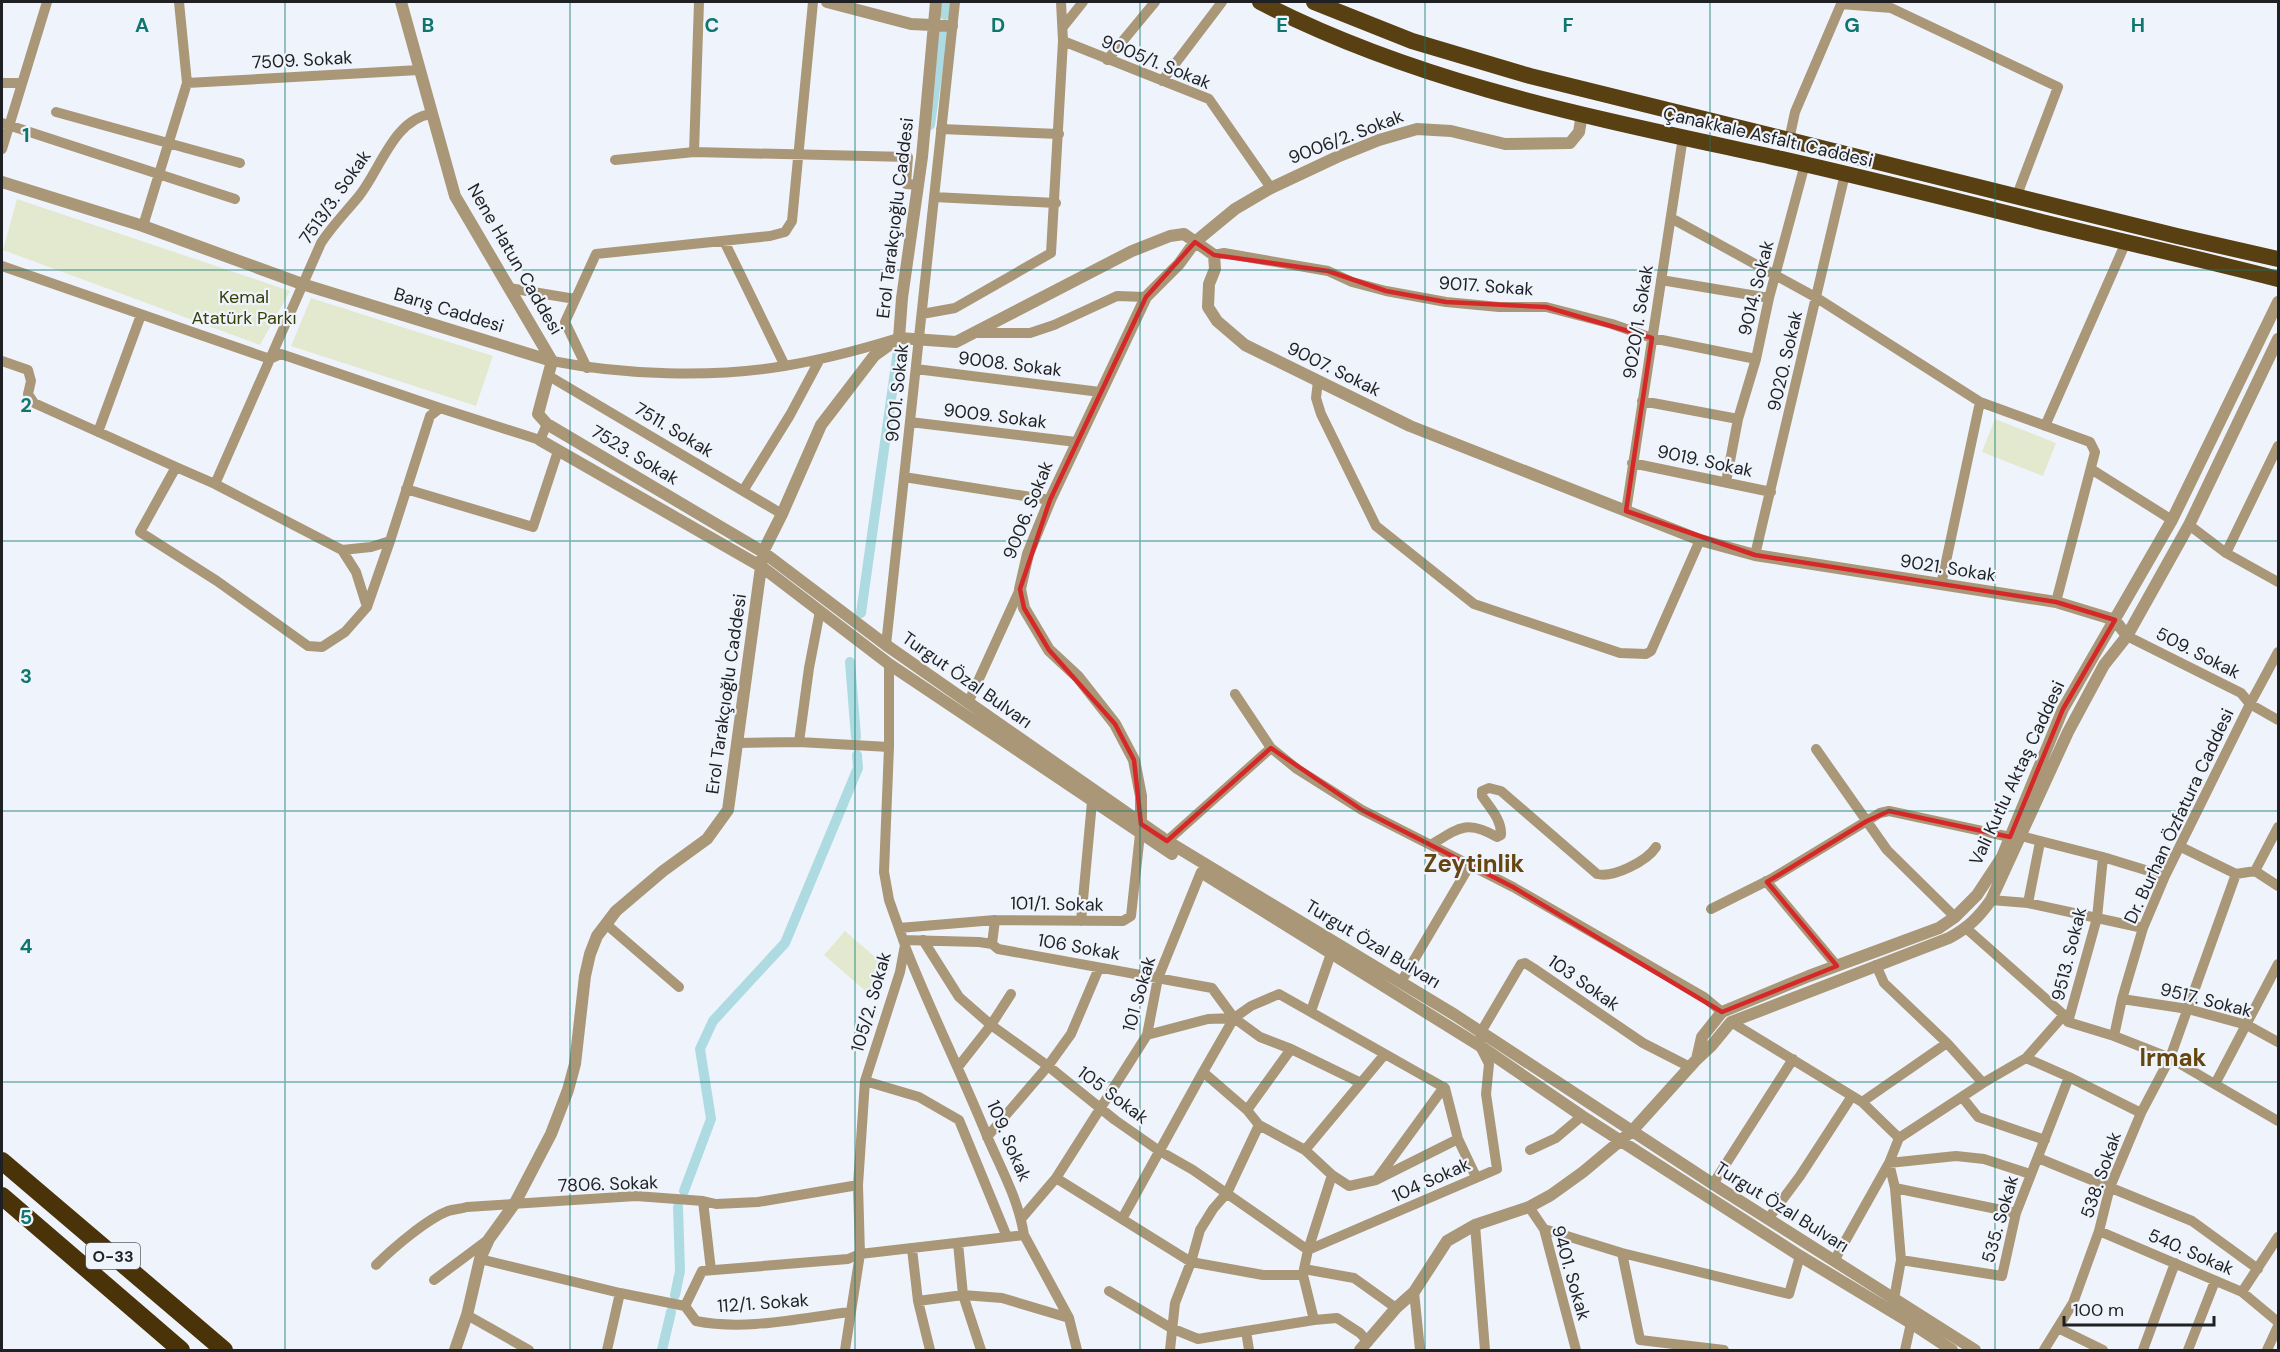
<svg xmlns="http://www.w3.org/2000/svg" width="2280" height="1352" viewBox="0 0 2280 1352" font-family="'DM Sans',sans-serif">
<style>
.green{fill:#e2e9ce}
.lines{fill:none;stroke-linecap:round;stroke-linejoin:round}
.canal{stroke:#aedbe2;stroke-width:10}
.minor{stroke:#aa9778;stroke-width:10}
.tertiary{stroke:#aa9778;stroke-width:12}
.trunk{stroke:#584012;stroke-width:16}
.motorway{stroke:#4a3308;stroke-width:18}
.marked{fill:none;stroke:#d62828;stroke-width:4.5;stroke-linejoin:round}
.grid{fill:none;stroke:#0f766e;stroke-width:1.5;stroke-opacity:0.55}
.labels{text-anchor:middle;dominant-baseline:central;stroke-width:4.5;stroke-linejoin:round;paint-order:stroke}
.shield{fill:#eff4fc;stroke:#5d6064;stroke-width:1.5}
.shield-label{font-size:16px;font-weight:bold;fill:#1e2023}
.street-label{font-size:18px;fill:#1e2023;stroke:#eff4fc}
.park-label{font-size:18px;fill:#353e03;stroke:#eff4fc}
.district-label{font-size:24px;font-weight:bold;fill:#664610;stroke:#eff4fc}
.grid-label{font-size:20px;text-anchor:middle;font-weight:bold;fill:#0f766e;stroke:#eff4fc;stroke-width:4.5;stroke-linejoin:round;paint-order:stroke}
</style>
<rect width="100%" height="100%" fill="#eff4fc"/>
<!-- green -->
<path class="green" d="M17,199L290,291L260,345L3,250Z
M311,298L493,356L476,406L291,346Z
M1995,419L2056,443L2043,476L1982,452Z
M845,931L890,970L869,994L824,955Z"/>
<g class="lines">
<!-- canal -->
<path class="canal" d="M945,15L947,2
M930,125L943,33
M861,613L898,350
M850,662L856,737
M684,1191L711,1119L700,1049L713,1021L785,943L858,768L857,755
M675,1295L680,1271L678,1207
M662,1350L671,1312"/>
<!-- minor -->
<path class="minor" d="M1841,4L1891,8L2058,87L2017,195
M1063,27L1083,2
M1063,41L1209,99L1271,188
M1107,60L1155,2
M1162,81L1222,2
M2,83H22
M187,83L419,70
M56,112L240,163
M2,123L235,199
M941,129L1059,134
M1789,140L1795,112L1842,2
M2,149L47,2
M694,152L699,2
M615,160L694,152L908,157L906,184L918,185
M934,197L1056,203
M1671,218L1817,298L1980,402L2090,442L2095,452L2056,602
M143,226L187,83L179,2
M724,241L785,366
M1214,255L1224,253L1328,271L1352,282L1386,291L1446,302L1499,307H1546L1612,324L1652,338L1756,359
M2,266L270,359L281,354L440,408
M1661,280L1769,298
M509,288L575,299
M922,314L955,308L1051,253L1063,41L1061,2
M977,333H1030L1054,325L1117,296L1146,297
M2,361L28,370L31,381L28,394L34,403L176,467
M552,361C623,375 712,378 784,366C821,360 859,350 895,339
M587,368L565,322L596,254L770,236L785,232L792,221L813,2
M916,369L1100,392
M549,376L782,514
M1318,381L1316,398L1321,414L1376,526L1474,604L1620,653L1646,654L1651,651L1700,540
M1642,401L1738,419
M910,422L1076,442
M2045,426L2126,242
M98,432L141,315
M1632,463L1771,492
M2091,469L2172,520
M904,477L1050,500
M1726,482L1738,419L1756,359L1769,298L1805,164
M215,484L321,243C332,226 346,212 359,196C380,170 394,119 431,114
M406,489L533,527L558,451
M743,491L790,415L820,359
M1626,511L1683,137
M2189,525L2226,553L2278,582
M390,541L367,607L345,632L322,647L308,646L217,581L140,532L176,467L215,484L342,550L371,547L390,541L430,416L440,408L540,440L547,424
M342,550L356,572L367,607
M2226,553L2278,446
M1755,555L1845,174
M1941,585L1980,402
M2127,636L2241,693L2250,704L2278,720
M886,645L955,2
M1235,694L1271,748L1297,769L1362,810L1513,887L1704,997L1722,1012
M968,703L1020,589
M799,742L809,668L820,611
M737,743L799,742L889,747
M1816,749L1887,850L1955,917
M2021,836L2103,857L2165,876
M1167,841L1271,748
M1431,845C1458,828 1467,819 1497,837L1501,835C1502,820 1490,808 1482,796V791L1489,788L1501,791L1597,874C1614,878 1647,861 1656,847
M2181,847L2236,874L2255,871L2278,886
M2255,871L2278,827
M1766,881L1837,966
M1991,900L2028,903L2143,928
M2028,903L2040,842
M1711,909L1771,879L1880,813L1889,811L2010,837
M1081,921L1092,802
M606,924L679,987
M899,928L995,920L1123,921L1131,916L1140,834
M1967,929L2064,1015L2068,1022L2114,1036L2170,1058L2278,1121
M903,940L979,942L992,944L998,949L1212,988L1234,1018
M923,940L959,997L991,1025L1048,1066L1115,1120L1158,1150L1193,1170L1308,1250
M992,944L995,920
M905,946C930,1010 961,1072 987,1136C1001,1169 1018,1198 1024,1235L1069,1318L1077,1350
M1876,965L1884,983L1947,1043L1983,1083
M1401,982L1470,865
M2122,999L2188,1009L2247,1025L2278,1042
M1311,1011L1333,948
M1731,1022L1862,1102L1899,1138L1889,1163L1834,1261
M2068,1022L2097,918L2103,857
M1147,1035L1208,1019L1234,1018L1260,1037L1291,1049L1361,1083
M2114,1036L2122,999L2143,928L2165,876L2250,704L2278,652
M2026,1058L2069,1077L2141,1113
M958,1067L991,1025L1011,994
M865,1081L919,1097L959,1120L1007,1237
M2215,1084L2278,964
M1962,1097L1978,1117L2045,1140
M1862,1102L1947,1043
M1247,1110L1291,1049
M987,1137L1048,1066L1071,1034L1099,968
M1899,1138L1983,1083L2026,1058L2064,1015
M1305,1150L1385,1054
M1530,1150L1556,1138L1582,1116
M2038,1158L2192,1221L2258,1269
M1332,1175L1349,1186L1376,1180L1458,1139
M1056,1178L1147,1035L1158,978L1201,872
M1377,1179L1444,1087
M1713,1184L1793,1059
M1895,1188L2016,1213
M703,1201L711,1270
M1529,1207L1544,1229L1576,1350
M1021,1219L1056,1178L1191,1262L1263,1275H1303L1304,1269L1354,1278L1396,1308
M1122,1219L1203,1072
M1768,1219L1800,1176L1852,1096
M1475,1225L1485,1350
M1544,1229L1622,1253L1789,1294L1800,1256
M2099,1231L2242,1292L2278,1322
M958,1243L963,1295L981,1350
M912,1249L918,1301L930,1350
M1308,1250L1497,1169L1486,1094L1489,1064L1480,1046L1481,1032L1521,964L1525,963L1533,968L1643,1043L1690,1067
M1622,1253L1640,1340L1724,1350
M480,1259L620,1293L685,1306
M1901,1260L2002,1276L2016,1213L2069,1077
M376,1265C393,1248 427,1219 448,1211C454,1209 461,1209 467,1207L636,1196L703,1201L716,1204L758,1202L858,1185
M1304,1269L1308,1250L1332,1175L1305,1150L1259,1125L1247,1110L1203,1072L1234,1018L1251,1006L1279,994L1445,1088L1458,1139L1476,1177
M434,1280L489,1239
M1109,1291L1171,1328L1198,1339L1246,1331
M1414,1292L1420,1350
M2242,1292L2278,1237
M1894,1299L1901,1260L1895,1188L1889,1163L1956,1156L1984,1159L2030,1174
M918,1301L963,1295L1002,1298L1069,1318
M685,1306L702,1271L848,1259L860,1254L1024,1235
M685,1306L696,1321C746,1331 800,1318 850,1312
M467,1315L529,1350
M1314,1320L1337,1318L1360,1333L1368,1342
M2058,1328L2103,1350
M607,1350L620,1293
M845,1350L860,1254L858,1185L865,1081L900,972L905,945L889,900L884,872L889,747V664
M1170,1350L1175,1303L1191,1262L1200,1230L1213,1209L1227,1193L1259,1125
M1249,1350L1246,1331L1314,1320L1303,1275
M1905,1350L1911,1323
M2044,1350L2073,1303L2099,1231L2110,1187L2141,1113L2170,1058L2236,874
M2143,1350L2175,1263
M2188,1350L2215,1281
M2267,1350L2278,1326"/>
<!-- tertiary -->
<path class="tertiary" d="M401,2L455,196L552,361
M827,2L911,24L952,26
M2,182L143,226L302,284L552,361
M899,338L956,342L1132,251L1170,236L1184,234L1214,255L1215,269L1209,284L1208,307L1217,321L1245,345L1410,426L1700,540L1755,555L2056,602L2115,620L2127,636
M552,361L538,414L547,424L763,552L886,645L1167,841L1455,1015L1713,1184L1975,1350
M540,440L762,567L889,664L1172,854
M1141,824V796L1134,760L1115,724L1078,677L1049,650L1024,608L1020,589L1028,554L1050,500L1146,297L1179,264L1195,242L1235,209L1271,188L1337,157L1379,140L1417,129L1451,131L1505,144L1570,143L1579,132L1582,114
M1207,876L1480,1046L1582,1116L1800,1256L1911,1323L1952,1350
M1697,1059L1702,1037L1722,1012L1809,976L1939,928L1955,917L1977,895L2002,857L2063,709L2172,520L2278,302
M455,1350L467,1315L480,1259L489,1239L515,1203L551,1134L568,1090L575,1064L585,976L590,954L597,936L616,911L663,871L707,839L728,810L763,552L782,514L821,425L874,356L899,338L902,298L922,157L936,2
M1360,1350L1396,1308L1414,1292L1447,1241L1475,1225L1529,1207L1551,1195L1583,1172L1632,1131L1697,1059L1712,1045L1731,1022L1949,938C1968,928 1979,917 1991,900L2068,732L2104,665L2127,636L2189,525L2278,339"/>
<!-- trunk -->
<path class="trunk" d="M1260,2C1422,86 1605,120 1782,159C1871,179 1958,201 2046,223C2123,242 2201,259 2278,279
M1314,2L1412,41L1530,76L2177,236L2278,259"/>
<!-- motorway -->
<path class="motorway" d="M2,1161L224,1350
M2,1196L181,1350"/>
</g>
<!-- marked area -->
<path class="marked" d="M1195,242L1214,255L1328,271L1386,291L1446,302L1546,307L1652,338L1626,511L1755,555L2056,602L2115,620L2063,709L2010,837L1889,811L1867,821L1767,882L1837,966L1722,1012L1513,887L1362,810L1271,748L1167,841L1141,824L1134,760L1115,724L1049,650L1024,608L1020,589L1050,500L1146,297Z"/>
<!-- grid -->
<path class="grid" d="M285,2V1350M570,2V1350M855,2V1350M1140,2V1350M1425,2V1350M1710,2V1350M1995,2V1350M2,270H2278M2,541H2278M2,811H2278M2,1082H2278"/>
<g class="labels">
<!-- shield labels -->
<rect class="shield" x="86" y="1243" width="54" height="26" rx="4.5"/>
<g class="shield-label">
<text x="113" y="1256">O-33</text>
</g>
<!-- street labels -->
<g class="street-label">
<text transform="translate(302 60) rotate(-3)">7509. Sokak</text>
<text transform="translate(1156 62) rotate(22)">9005/1. Sokak</text>
<text transform="translate(1346 137) rotate(-21)">9006/2. Sokak</text>
<text transform="translate(1768 137) rotate(13)">Çanakkale Asfaltı Caddesi</text>
<text transform="translate(335 197) rotate(-55)">7513/3. Sokak</text>
<text transform="translate(895 218) rotate(-83)">Erol Tarakçıoğlu Caddesi</text>
<text transform="translate(515 259) rotate(60)">Nene Hatun Caddesi</text>
<text transform="translate(1486 286) rotate(4)">9017. Sokak</text>
<text transform="translate(1756 288) rotate(-76)">9014. Sokak</text>
<text transform="translate(449 310) rotate(17)">Barış Caddesi</text>
<text transform="translate(1638 322) rotate(-81)">9020/1. Sokak</text>
<text transform="translate(1785 361) rotate(-77)">9020. Sokak</text>
<text transform="translate(1010 364) rotate(7)">9008. Sokak</text>
<text transform="translate(1334 369) rotate(26)">9007. Sokak</text>
<text transform="translate(897 393) rotate(-84)">9001. Sokak</text>
<text transform="translate(995 416) rotate(7)">9009. Sokak</text>
<text transform="translate(674 430) rotate(31)">7511. Sokak</text>
<text transform="translate(635 455) rotate(31)">7523. Sokak</text>
<text transform="translate(1705 461) rotate(12)">9019. Sokak</text>
<text transform="translate(1028 510) rotate(-68)">9006. Sokak</text>
<text transform="translate(1948 568) rotate(9)">9021. Sokak</text>
<text transform="translate(2198 653) rotate(27)">509. Sokak</text>
<text transform="translate(967 680) rotate(35)">Turgut Özal Bulvarı</text>
<text transform="translate(726 694) rotate(-82)">Erol Tarakçıoğlu Caddesi</text>
<text transform="translate(2017 773) rotate(-65)">Vali Kutlu Aktaş Caddesi</text>
<text transform="translate(2179 816) rotate(-65)">Dr. Burhan Özfatura Caddesi</text>
<text transform="translate(1057 904) rotate(1)">101/1. Sokak</text>
<text transform="translate(1373 944) rotate(31)">Turgut Özal Bulvarı</text>
<text transform="translate(1079 947) rotate(10)">106 Sokak</text>
<text transform="translate(2069 954) rotate(-76)">9513. Sokak</text>
<text transform="translate(1584 983) rotate(35)">103 Sokak</text>
<text transform="translate(1139 994) rotate(-74)">101 Sokak</text>
<text transform="translate(2206 1000) rotate(14)">9517. Sokak</text>
<text transform="translate(871 1002) rotate(-74)">105/2. Sokak</text>
<text transform="translate(1113 1095) rotate(37)">105 Sokak</text>
<text transform="translate(1009 1141) rotate(67)">109. Sokak</text>
<text transform="translate(2101 1175) rotate(-71)">538. Sokak</text>
<text transform="translate(1431 1180) rotate(-24)">104 Sokak</text>
<text transform="translate(608 1184) rotate(-2)">7806. Sokak</text>
<text transform="translate(1782 1207) rotate(32)">Turgut Özal Bulvarı</text>
<text transform="translate(2000 1219) rotate(-74)">535. Sokak</text>
<text transform="translate(2191 1252) rotate(23)">540. Sokak</text>
<text transform="translate(1571 1273) rotate(74)">9401. Sokak</text>
<text transform="translate(763 1303) rotate(-4)">112/1. Sokak</text>
</g>
<!-- park labels -->
<g class="park-label">
<text x="244" y="297">Kemal<tspan x="244" dy="21">Atatürk Parkı</tspan></text>
</g>
<!-- district labels -->
<g class="district-label">
<text x="1474" y="863">Zeytinlik</text>
<text x="2173" y="1057">Irmak</text>
</g>
</g>
<g class="grid-label">
<text x="142" y="32">A</text>
<text x="428" y="32">B</text>
<text x="712" y="32">C</text>
<text x="998" y="32">D</text>
<text x="1282" y="32">E</text>
<text x="1568" y="32">F</text>
<text x="1852" y="32">G</text>
<text x="2138" y="32">H</text>
<text x="26" y="142">1</text>
<text x="26" y="412">2</text>
<text x="26" y="683">3</text>
<text x="26" y="953">4</text>
<text x="26" y="1224">5</text>
</g>
<!-- border -->
<rect width="2280" height="1352" fill="none" stroke="#1e2023" stroke-width="6"/>
<!-- scale -->
<path d="M2064 1316v9h150v-9" fill="none" stroke="#1e2023" stroke-width="3"/>
<text x="2073" y="1316" font-size="18" fill="#1e2023" stroke="#eff4fc" stroke-width="4.5" paint-order="stroke">100 m</text>
</svg>
